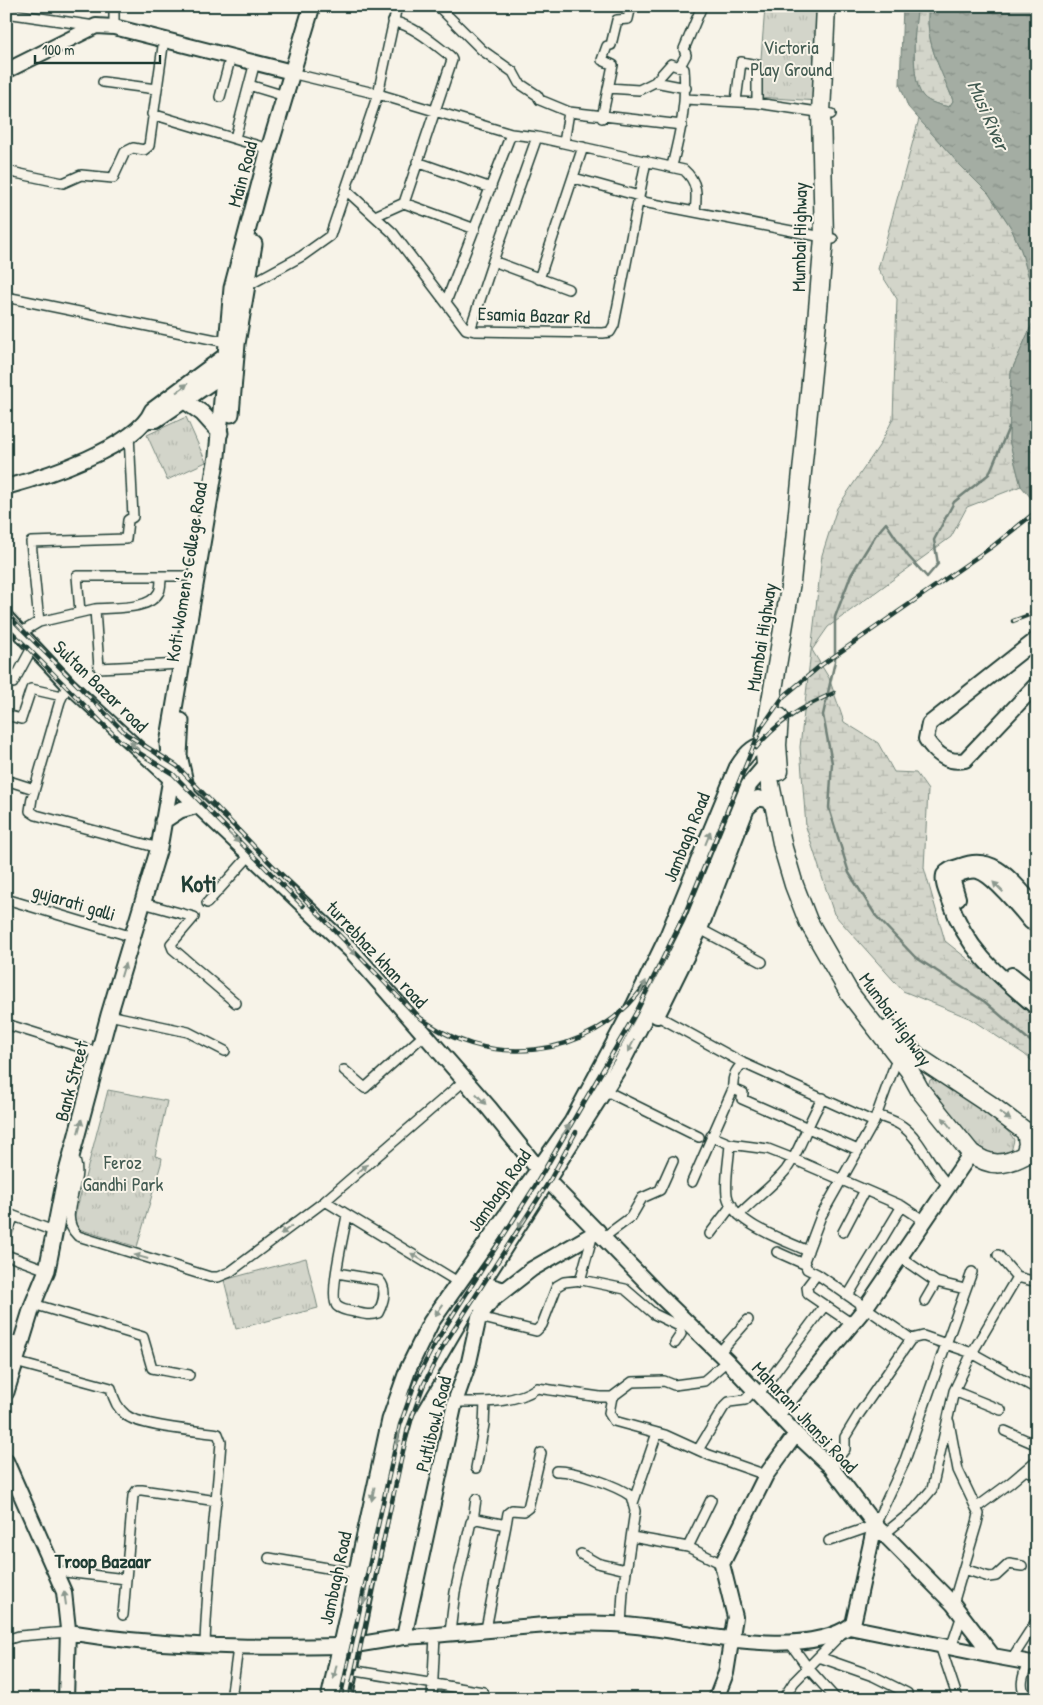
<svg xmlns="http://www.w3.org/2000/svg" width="1043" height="1705" viewBox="0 0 1043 1705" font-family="'Patrick Hand',sans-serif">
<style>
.grass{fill:url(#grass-tufts);stroke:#79897f}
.wetland{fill:url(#wetland-marsh);stroke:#79897f}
.water{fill:url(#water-ripples);stroke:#6f8077}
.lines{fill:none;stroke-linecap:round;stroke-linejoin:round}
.stream{stroke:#6f8077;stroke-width:2.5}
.street-casing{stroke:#1f3d34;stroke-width:12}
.secondary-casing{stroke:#1f3d34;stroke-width:18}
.primary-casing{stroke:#1f3d34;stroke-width:19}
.highway-casing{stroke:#1f3d34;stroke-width:21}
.street{stroke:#f7f3e8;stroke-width:9}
.secondary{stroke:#f7f3e8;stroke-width:14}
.primary{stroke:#f7f3e8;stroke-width:15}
.highway{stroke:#f7f3e8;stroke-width:18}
.rail-casing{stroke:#1f3d34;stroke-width:4.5}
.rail{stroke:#f7f3e8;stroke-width:2.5;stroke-dasharray:8;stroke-linecap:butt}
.oneway{fill:#8b988e}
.labels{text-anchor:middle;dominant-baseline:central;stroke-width:4;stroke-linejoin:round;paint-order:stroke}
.park-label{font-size:19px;fill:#435b52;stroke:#f7f3e8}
.street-label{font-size:19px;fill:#1f3d34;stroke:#f7f3e8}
.water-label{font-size:20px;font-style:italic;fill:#405950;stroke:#f7f3e8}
.neighbourhood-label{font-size:20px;font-weight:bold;fill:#1f3d34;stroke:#f7f3e8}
.district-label{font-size:24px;font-weight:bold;fill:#1f3d34;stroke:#f7f3e8}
</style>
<defs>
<pattern id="grass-tufts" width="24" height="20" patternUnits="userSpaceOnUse" patternTransform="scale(1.25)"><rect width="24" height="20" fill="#d3d5ca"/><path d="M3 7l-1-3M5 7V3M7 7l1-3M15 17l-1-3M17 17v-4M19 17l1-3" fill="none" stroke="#b5b8ae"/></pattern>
<pattern id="wetland-marsh" width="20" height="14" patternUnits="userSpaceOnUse" patternTransform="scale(1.25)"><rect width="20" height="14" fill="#d3d5ca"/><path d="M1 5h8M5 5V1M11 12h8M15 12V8" fill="none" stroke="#b5b8ae"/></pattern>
<pattern id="water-ripples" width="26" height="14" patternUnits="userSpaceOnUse" patternTransform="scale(1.25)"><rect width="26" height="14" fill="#a4ada3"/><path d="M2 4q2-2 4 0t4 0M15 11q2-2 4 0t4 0" fill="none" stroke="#858e86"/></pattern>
</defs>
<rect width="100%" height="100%" fill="#f7f3e8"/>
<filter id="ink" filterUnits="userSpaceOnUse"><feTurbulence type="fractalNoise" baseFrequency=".02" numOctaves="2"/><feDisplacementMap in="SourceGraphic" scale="10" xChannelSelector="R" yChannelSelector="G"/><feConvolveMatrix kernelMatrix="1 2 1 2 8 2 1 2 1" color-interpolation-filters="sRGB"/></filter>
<g filter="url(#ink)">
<!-- grass -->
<path class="grass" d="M761,6H822L818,101L758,97L765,7Z
M186,417L206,462L167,480L147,435Z
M933,1079C948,1083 1009,1126 1014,1140L1011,1152L1006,1156L989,1155L975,1145L927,1088L930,1080Z
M108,1090L167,1101L155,1156L162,1158L161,1164L137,1247L72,1227Z
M306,1258L318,1308L236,1329L224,1280Z"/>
<!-- wetland -->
<path class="wetland" d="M918,6H929C924,39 939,66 951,95L953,101L949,107C941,105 929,103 923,97C910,81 914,26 918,6Z
M919,119L960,165L989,194L1010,226L1021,250L1032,289L1033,322L1011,372L1009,440L1021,486L967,507L951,537L828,627L812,650L829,678L844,722L878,743L894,772L916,773L928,790L924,868L945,941L1037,1014V1065L1024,1054L969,1018L903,991L834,914L806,827L800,747L822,555L837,508L879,446L893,419L897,299L878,269Z"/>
<!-- water -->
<path class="water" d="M903,6H918C914,26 910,81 923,96C929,103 941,105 949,107L953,101L951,95C939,66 924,39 929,6H1037V505L1021,486L1009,440L1011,372L1033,322L1032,289L1021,250L1010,226L989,194L960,165L908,107L900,85Z"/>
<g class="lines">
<!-- stream -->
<path class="stream" d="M1009,427L989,474L954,502L934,540L938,564L927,577L908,556L886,523L875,536L851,575L835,617V661L823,715L832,763L829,808L849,873L876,916L915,957L985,1002L1037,1047"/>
<defs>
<path id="street" d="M114,6V27
M438,6L482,50L513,72L519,83L537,95L540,100L569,112L682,125
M6,13L95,26
M680,66L686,55L684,49L702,6
M299,75L378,94L511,134L537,137L684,170C698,182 697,194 695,212
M103,82L156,89
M655,82L671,64L684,69C687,103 680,134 672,166
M249,85L285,96
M608,88L639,90L655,82L686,88
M220,97L231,56
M685,99L757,103L831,114
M736,101L741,62L757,65V103
M152,114L269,149
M602,118L613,65L602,60L607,46L611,45L617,20L628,19L631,6
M235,138L255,62
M564,143L569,112
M417,162L491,188
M6,171L63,183L81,175L113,178L125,152L133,148L144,150L149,146L164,39
M574,178L639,196
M347,191L393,233L466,329L476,331L603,333L610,332L614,325L646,161
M638,201L833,239
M404,203L475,229
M375,216L404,203L452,60L450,56C432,42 415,27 393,21
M493,261L568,289
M539,279L583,147
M245,287L302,256L330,236L378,94L397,6
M6,297L226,342
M446,302L511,134
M470,330L493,261L537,137
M95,609C113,607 149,611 159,592C161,588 161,581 161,576
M80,612L77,576H197
M39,622L31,542L126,539L128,520L133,517L129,434
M20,633L39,622L95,609L99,668L182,664
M6,682L13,683L33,646
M68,684L60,701L32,798L30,811L36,815L159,848
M6,715L21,719L31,689L62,696
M6,780L34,789
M6,899L133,937
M143,903L194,917L171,944L173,949L236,1003
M207,903L251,854
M700,929L762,962
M654,1014L743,1063L874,1122
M109,1015L188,1032L225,1051
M6,1024L99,1053
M743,1063C735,1071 732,1077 733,1089L743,1093L742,1099L858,1150
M344,1070L365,1088L424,1035
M606,1091L699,1137
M877,1115C884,1118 896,1121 902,1126C921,1139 931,1169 948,1185
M711,1136L730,1144L768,1149L791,1158L902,1206L923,1220
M730,1144C729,1160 725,1179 727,1195C732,1224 785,1240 808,1251
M72,1155C89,1178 54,1214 78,1236L210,1277H218L230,1272L325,1201L464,1081
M692,1182L733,1089
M325,1201L458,1282
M6,1213L56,1232
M739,1215C754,1199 772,1187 786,1170C802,1148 808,1120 823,1098
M843,1232L865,1190
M710,1234L732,1205
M6,1235L14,1216
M604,1237L631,1217L642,1198L660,1190L673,1161
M777,1252L804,1264
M6,1255L47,1270
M998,1255L1017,1277L1037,1282
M900,1257L936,1282L965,1289
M337,1273L379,1280C388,1290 383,1303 378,1313C370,1316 363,1314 355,1312C349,1311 341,1310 337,1306C328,1297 345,1229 347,1215
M817,1274L911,1339L923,1336L946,1344L972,1272
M580,1281L593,1234
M849,1294L902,1206
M925,1301L936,1282
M33,1304L143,1337L152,1368L189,1375
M479,1317L536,1331L542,1325L557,1286L564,1282L582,1280L625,1289L654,1314L679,1326L681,1334L675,1343
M852,1324L808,1294L807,1287L817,1274L807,1269L804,1261L821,1216L874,1122L898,1056
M6,1341H20
M719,1353L748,1320
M15,1362L111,1388C113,1398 118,1409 126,1415C138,1426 199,1431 218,1434L221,1442C216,1510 207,1577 205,1645
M954,1391L1001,1410
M758,1395L825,1305
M612,1397L632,1382L664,1381L674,1385L704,1381L727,1361
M455,1402C481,1402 515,1404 537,1388L600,1397H612L609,1413L614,1421L665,1435L709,1455L766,1475
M949,1422L958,1470L976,1508
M1005,1431L1037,1445
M698,1450L724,1407L729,1402L745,1400L754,1390
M831,1467L845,1449V1437L859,1414L911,1339
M476,1468L484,1425L485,1402
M1025,1470L1037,1474
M556,1471C574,1470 617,1486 631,1496L635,1511L623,1592L621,1625
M633,1503L657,1433
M473,1520L476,1499
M883,1535L915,1509L932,1489L954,1391L972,1353L1017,1277
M632,1537L688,1547L722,1564
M829,1541L875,1525L904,1463L946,1344L972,1353L1037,1389
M688,1547L711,1500
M581,1554L597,1563L626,1570
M269,1558L357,1573
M964,1569L989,1577L996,1576L1009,1564L1022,1566
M56,1571L126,1579
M953,1604L977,1523L979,1514L976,1508L1010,1483L1037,1460
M123,1615L133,1496L137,1490H142L217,1501
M486,1629L506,1525
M450,1632L455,1592L471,1522L477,1519L506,1525L508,1513L512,1510L524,1511L528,1508L541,1453
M6,1640L19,1636L68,1632
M790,1643L808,1668L836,1699
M940,1645L958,1699
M951,1648L962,1615
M819,1657L873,1676L907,1693L906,1699
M1011,1660L1037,1620
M350,1670L483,1692
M231,1699L238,1648
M432,1699L435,1635
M783,1699L794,1682L841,1634
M1028,1699C1018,1686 1023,1677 1028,1662"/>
<path id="secondary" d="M6,71L96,26L114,27L292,72
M148,420H156L224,374L233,372
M6,487C43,477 137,447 152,410L226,355L234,354
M6,618L68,684L171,779
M1037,639L929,724L926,739C935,753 948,764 965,760L1037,684
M958,898L953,881L955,876C962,873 969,869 978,871C993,875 1021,910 1031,922
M1037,908C1015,885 995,852 961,866C954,868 948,869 944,875C942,883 947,893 950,901C967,951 998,975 1037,1008
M1012,975L1037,995
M657,1016L700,929L747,808L758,798L767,800L774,806
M548,1181L659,1295L727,1361L796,1434L831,1467L875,1525L953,1604L993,1656L1037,1664
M476,1303L491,1286L504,1290
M777,1415L866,1307L971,1153
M6,1461L64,1592L68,1629L66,1699
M849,1627L993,1656
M68,1632C159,1647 249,1648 341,1646
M404,1637C473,1634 542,1621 612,1624C678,1626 798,1665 853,1624L875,1525
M355,1645L404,1637L455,1402L469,1362L479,1317L491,1301L532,1269L598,1231
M716,1699L726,1673L735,1617L722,1564L766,1475L796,1434"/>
<path id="primary" d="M185,401L202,413L220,433
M231,414L237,344L254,244
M181,721L179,755L188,796
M181,789L352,951L489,1108L539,1170
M163,821L180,810L198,805
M6,1392L33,1304L47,1270L65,1179L109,1015L159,848L171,779L168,744L217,456L232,288L269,149L312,6
M329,1699L390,1420L408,1369L431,1322L572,1122L635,1004L666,940L737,768C747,752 755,743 775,744
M344,1699L392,1462L406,1412L481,1284L621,1064L692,925L749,785L772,758"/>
<path id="highway" d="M826,6L821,113L824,238L817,321L791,582L764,743L766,764L783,848L794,885L808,921L850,994L909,1070L920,1090L971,1153C990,1167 1004,1166 1025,1155L1028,1144L1026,1131
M779,717L777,745L779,771
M889,1029L918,1057L989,1104L1034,1138"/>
</defs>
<!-- street casing -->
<use href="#street" class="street-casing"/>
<!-- secondary casing -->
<use href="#secondary" class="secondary-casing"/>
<!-- primary casing -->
<use href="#primary" class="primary-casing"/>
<!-- highway casing -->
<use href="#highway" class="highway-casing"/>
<!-- street -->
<use href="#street" class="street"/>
<!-- secondary -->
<use href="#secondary" class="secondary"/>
<!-- primary -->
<use href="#primary" class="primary"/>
<!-- highway -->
<use href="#highway" class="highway"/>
<defs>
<path id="rail" d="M6,613L126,734L177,766L413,1012C483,1072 591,1061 645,985
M1013,621L1037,612
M6,626L120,741L173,774L303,906
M756,748C777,722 803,706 834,693
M340,1699L400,1425L416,1380L435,1343L535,1186L636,1013L686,911L761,728L783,697L820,666L993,546L1037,511
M349,1699L408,1428L424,1384L442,1348L550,1180L576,1132"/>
</defs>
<!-- rail casing -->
<use href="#rail" class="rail-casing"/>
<!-- rail -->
<use href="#rail" class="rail"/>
</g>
<!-- one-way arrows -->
<defs><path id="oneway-solid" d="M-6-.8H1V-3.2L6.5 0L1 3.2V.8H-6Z" transform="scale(1.25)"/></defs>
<g class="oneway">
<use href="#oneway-solid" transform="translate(182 388) rotate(-37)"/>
<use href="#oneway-solid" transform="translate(135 746) rotate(-137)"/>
<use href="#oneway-solid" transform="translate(234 838) rotate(43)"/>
<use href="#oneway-solid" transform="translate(708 838) rotate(-68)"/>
<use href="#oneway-solid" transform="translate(998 887) rotate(-135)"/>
<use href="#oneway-solid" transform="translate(351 950) rotate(46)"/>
<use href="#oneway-solid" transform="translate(123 970) rotate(-73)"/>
<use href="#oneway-solid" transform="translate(643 987) rotate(-65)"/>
<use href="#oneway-solid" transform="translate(631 1046) rotate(118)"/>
<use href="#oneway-solid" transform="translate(481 1099) rotate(47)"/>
<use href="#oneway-solid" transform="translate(1005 1116) rotate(36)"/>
<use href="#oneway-solid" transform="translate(947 1123) rotate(-129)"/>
<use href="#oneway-solid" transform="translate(80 1126) rotate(-75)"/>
<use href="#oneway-solid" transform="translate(566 1130) rotate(-53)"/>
<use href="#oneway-solid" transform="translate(362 1169) rotate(-41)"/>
<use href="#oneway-solid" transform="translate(522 1222) rotate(123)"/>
<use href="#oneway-solid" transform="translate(286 1230) rotate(143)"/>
<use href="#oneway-solid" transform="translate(141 1257) rotate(-164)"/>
<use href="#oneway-solid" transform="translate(417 1257) rotate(-149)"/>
<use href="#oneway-solid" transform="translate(439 1310) rotate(125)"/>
<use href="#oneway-solid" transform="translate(398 1438) rotate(104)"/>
<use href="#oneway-solid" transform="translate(373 1494) rotate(102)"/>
<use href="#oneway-solid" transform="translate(365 1597) rotate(102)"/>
<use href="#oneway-solid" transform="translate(65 1598) rotate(-98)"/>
<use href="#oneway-solid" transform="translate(335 1672) rotate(102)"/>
</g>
</g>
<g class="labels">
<!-- park labels -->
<g class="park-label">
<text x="791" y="47">Victoria<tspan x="791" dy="22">Play Ground</tspan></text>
<text x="123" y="1162">Feroz<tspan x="123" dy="22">Gandhi Park</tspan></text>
</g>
<!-- street labels -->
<g class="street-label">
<text transform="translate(242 174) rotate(-75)">Main Road</text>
<text transform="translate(799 237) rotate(-89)">Mumbai Highway</text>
<text transform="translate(534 315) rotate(2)">Esamia Bazar Rd</text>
<text transform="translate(186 572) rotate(-81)">Koti Women's College Road</text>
<text transform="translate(761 637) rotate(-81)">Mumbai Highway</text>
<text transform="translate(101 686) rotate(44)">Sultan Bazar road</text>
<text transform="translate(686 837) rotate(-68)">Jambagh Road</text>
<text transform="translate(74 902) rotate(17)">gujarati galli</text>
<text transform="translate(377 954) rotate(47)">turrebhaz khan road</text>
<text transform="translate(896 1019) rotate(54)">Mumbai Highway</text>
<text transform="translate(71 1081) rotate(-75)">Bank Street</text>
<text transform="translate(499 1190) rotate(-55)">Jambagh Road</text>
<text transform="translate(805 1417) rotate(47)">Maharani Jhansi Road</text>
<text transform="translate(433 1424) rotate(-76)">Putlibowl Road</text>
<text transform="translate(335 1578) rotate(-78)">Jambagh Road</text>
</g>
<!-- water labels -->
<g class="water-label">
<text transform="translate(989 115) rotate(66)">Musi River</text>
</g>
<!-- neighbourhood labels -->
<g class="neighbourhood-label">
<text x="103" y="1560">Troop Bazaar</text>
</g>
<!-- district labels -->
<g class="district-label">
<text x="199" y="883">Koti</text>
</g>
</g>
<!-- margin -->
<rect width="1043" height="1705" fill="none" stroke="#f7f3e8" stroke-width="25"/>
<rect x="12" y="12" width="1018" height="1680" fill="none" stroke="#1f3d34" stroke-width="2" filter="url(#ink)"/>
<!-- scale -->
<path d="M35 55v8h125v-8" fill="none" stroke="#1f3d34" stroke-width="2.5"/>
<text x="42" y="55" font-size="15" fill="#1f3d34" stroke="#f7f3e8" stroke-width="4" paint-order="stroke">100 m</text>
</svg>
